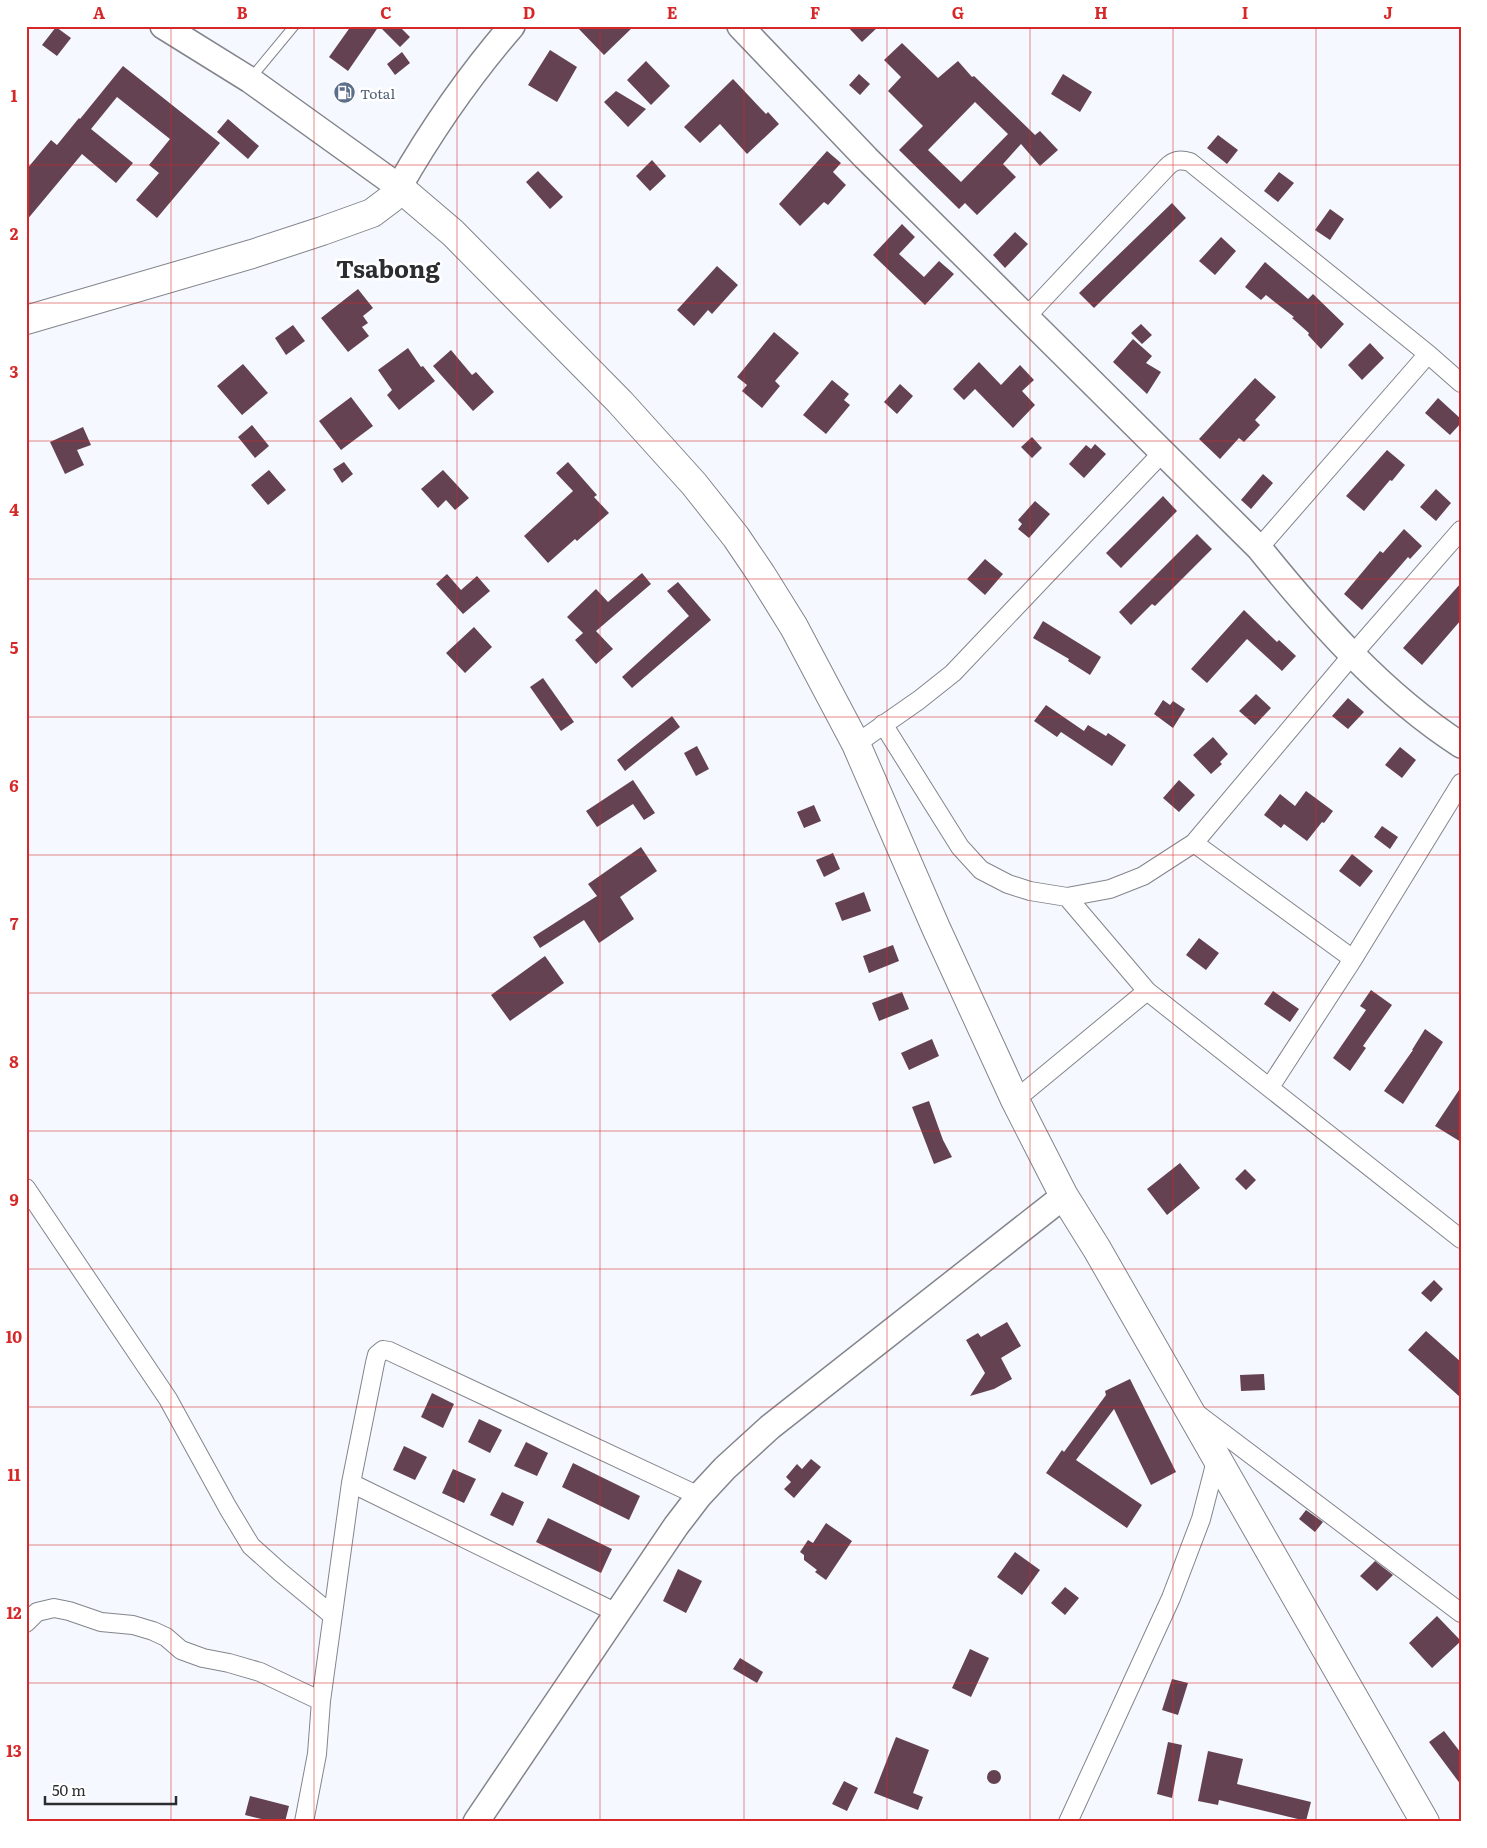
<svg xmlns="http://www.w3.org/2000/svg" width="1487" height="1848" viewBox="0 0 1487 1848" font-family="Literata,serif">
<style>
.building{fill:#654252;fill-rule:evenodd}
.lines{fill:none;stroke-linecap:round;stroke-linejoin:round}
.lane-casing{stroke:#82858c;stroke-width:11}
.street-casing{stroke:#82858c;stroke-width:20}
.secondary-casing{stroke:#82858c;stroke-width:28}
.primary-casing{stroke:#82858c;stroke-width:30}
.lane{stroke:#fff;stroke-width:9}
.street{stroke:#fff;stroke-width:18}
.secondary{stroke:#fff;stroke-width:25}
.primary{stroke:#fff;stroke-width:28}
.grid{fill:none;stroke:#d62828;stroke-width:1;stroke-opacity:0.55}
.labels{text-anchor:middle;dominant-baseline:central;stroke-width:5;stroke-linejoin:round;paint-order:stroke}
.service-label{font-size:14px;fill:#4e5e75;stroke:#fff;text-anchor:start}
.town-label{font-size:24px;font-weight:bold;fill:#2c2d30;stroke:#fff}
.neatline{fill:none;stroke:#d62828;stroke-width:2}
.grid-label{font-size:16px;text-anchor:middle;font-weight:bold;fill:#d62828}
</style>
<rect width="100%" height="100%" fill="#f5f8fe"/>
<!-- building -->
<path class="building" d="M351,26H379L348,71L329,57Z
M379,26H399L410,37L400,47Z
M576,26H634L604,55Z
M847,26H879L862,42Z
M56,27L71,38L57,56L42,45Z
M902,43L938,78L958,61L972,77L974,76L1035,135L1040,131L1058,150L1040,166L1021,144L1003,164L1016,177L977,215L965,203L959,209L899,150L923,126L888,91L901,77L884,60ZM975,102L1008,134L961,182L928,150Z
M550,50L577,67L557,102L528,85Z
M402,52L410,63L395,75L387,64Z
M646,61L670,86L651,105L627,80Z
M123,66L220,143L157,218L136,200L159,173L149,165L170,139L117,97L91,129L133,163L116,183L82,154L26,221V170L51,140L57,145L79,118L80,119Z
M859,74L870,84L860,95L849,85Z
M1063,74L1092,92L1080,112L1051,94Z
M733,79L766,114L768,112L779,124L747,154L720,124L700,143L684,127Z
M616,91L646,109L628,127L604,102Z
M228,119L259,146L248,159L217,132Z
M1218,135L1238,150L1227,164L1207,148Z
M827,151L841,163L833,172L846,185L828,205L824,202L800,226L779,204Z
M652,160L666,176L650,191L636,176Z
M538,171L563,197L550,209L526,182Z
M1279,172L1294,183L1278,202L1264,191Z
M1172,203L1186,218L1094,308L1079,293Z
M1330,209L1344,219L1330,240L1315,230Z
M902,224L915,237L899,254L924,277L939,261L954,274L925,305L873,255Z
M1015,232L1028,244L1005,268L993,255Z
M1221,237L1236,251L1215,275L1199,261Z
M1265,262L1308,299L1313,294L1344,324L1321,349L1308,335L1309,333L1292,318L1294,317L1266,295L1261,300L1245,287Z
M717,266L738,285L712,314L708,310L694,326L677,310Z
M358,289L373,308L363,316L368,323L362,327L369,336L348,352L321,318Z
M1141,324L1152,335L1142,344L1131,333Z
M293,325L305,341L286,355L275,338Z
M774,332L799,353L775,381L780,386L762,408L742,391L747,385L737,377Z
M1133,339L1152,356L1146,363L1161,372L1147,394L1113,362Z
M1370,343L1384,358L1362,380L1348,365Z
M408,348L421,367L423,366L435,381L399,410L387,395L392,390L378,370Z
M451,350L472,375L476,372L494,392L473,411L433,366Z
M979,362L1001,385L1020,365L1034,380L1022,391L1035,405L1013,428L975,389L964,400L953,389Z
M243,364L268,393L242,415L217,386Z
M1255,378L1276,397L1255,420L1260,425L1244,442L1239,438L1220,459L1199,439Z
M832,380L849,394L844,400L850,405L826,434L803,415Z
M900,384L913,396L897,414L884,402Z
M351,397L373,426L341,450L319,421Z
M1438,398L1461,419V423L1450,435L1425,413Z
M252,425L269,446L255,458L238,437Z
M83,427L91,445L77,450L84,465L65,474L50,442Z
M1032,437L1042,448L1032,458L1021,447Z
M1095,444L1106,454L1084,478L1069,464L1086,445L1091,449Z
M1387,450L1405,465L1392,481L1390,480L1364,511L1346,496Z
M344,462L353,474L342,483L333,469Z
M568,462L597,495L594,497L609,513L577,541L575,539L548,563L524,536L573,491L556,473Z
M269,470L286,490L268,505L251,485Z
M443,470L469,498L455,510L446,500L438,508L421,489Z
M1263,474L1273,483L1251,509L1241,500Z
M1436,489L1451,503L1436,521L1420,507Z
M1163,496L1177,511L1121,568L1106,553Z
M1035,501L1050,514L1029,538L1018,529L1022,524L1018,520Z
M1404,529L1422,546L1410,559L1408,557L1362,610L1344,594L1380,551L1383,553Z
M1197,534L1212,549L1155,606L1152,604L1131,625L1119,612Z
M985,559L1003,574L985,595L967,579Z
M642,573L651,584L596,631L613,649L596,664L575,640L583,633L567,617L596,589L608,602Z
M447,574L461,590L477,576L490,591L463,614L436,584Z
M678,582L711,620L632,688L622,677L689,616L667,591Z
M1461,583V620L1422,665L1403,648Z
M1244,610L1277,642L1279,640L1296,656L1282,671L1247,639L1207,683L1191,669Z
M1043,621L1101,657L1090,675L1068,661L1069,659L1033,638Z
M474,627L492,647L465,673L446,653Z
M543,678L574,722L561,731L530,687Z
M1256,694L1271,708L1255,725L1239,711Z
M1348,698L1364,712L1348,729L1332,716Z
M1163,700L1170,705L1173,701L1185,709L1173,728L1154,714Z
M1046,705L1084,731L1088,725L1106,736L1108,733L1126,745L1112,766L1061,732L1057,737L1034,721Z
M672,716L680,727L625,771L617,760Z
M1213,737L1228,754L1220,762L1222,764L1211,774L1193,755Z
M697,746L709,769L696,776L684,753Z
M1400,747L1416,760L1402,778L1385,765Z
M633,780L655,813L644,820L633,804L597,827L586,811Z
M1179,780L1195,795L1179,812L1163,798Z
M1306,791L1333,811L1324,823L1322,822L1307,841L1284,824L1281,828L1264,815L1280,794L1295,806Z
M814,805L821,821L804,828L797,812Z
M1382,826L1398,837L1390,849L1374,837Z
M641,847L657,871L620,897L634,919L599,943L584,920L540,948L533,937L597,896L588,884Z
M833,853L840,869L824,877L816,860Z
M1352,854L1373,871L1360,887L1339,871Z
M864,892L871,911L842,921L835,903Z
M1199,938L1219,953L1206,970L1186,955Z
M893,945L899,961L869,973L863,956Z
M545,956L564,983L510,1021L491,995Z
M1371,990L1392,1005L1363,1046L1366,1048L1350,1071L1333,1058L1366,1010L1360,1006Z
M1273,991L1299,1009L1290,1022L1264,1004Z
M902,992L909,1009L879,1021L872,1003Z
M1425,1029L1443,1042L1403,1104L1384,1091L1413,1050H1412Z
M932,1039L939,1056L909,1070L901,1053Z
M1461,1087V1142L1435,1126Z
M929,1101L943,1140L952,1157L934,1164L912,1107Z
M1180,1163L1200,1188L1167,1215L1147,1189Z
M1245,1169L1256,1180L1246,1190L1235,1179Z
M1434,1280L1443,1289L1431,1302L1421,1293Z
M1007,1322L1021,1346L1001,1358L1012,1379L994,1389L970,1396L985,1373L966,1340L978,1333L981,1337Z
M1426,1331L1461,1362V1398L1408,1350Z
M1264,1374L1265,1390L1241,1391L1240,1375Z
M1130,1379L1176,1472L1151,1485L1114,1409L1076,1460L1142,1505L1127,1528L1046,1473L1062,1450L1064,1452L1106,1395L1105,1391Z
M432,1393L454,1404L443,1428L421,1417Z
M479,1419L502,1430L490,1453L468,1442Z
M526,1442L548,1453L537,1476L514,1466Z
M404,1446L427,1457L415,1480L393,1470Z
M811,1459L821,1467L794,1498L784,1489L791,1482L786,1477L797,1464L802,1469Z
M573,1463L640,1496L629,1520L562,1487Z
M453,1469L476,1479L464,1503L442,1493Z
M502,1492L524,1502L513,1526L490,1515Z
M1306,1510L1323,1522L1315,1532L1299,1519Z
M548,1518L612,1549L601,1573L536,1542Z
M826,1523L852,1541L826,1580L815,1572L817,1570L804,1560V1555L800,1552L808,1540L813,1543Z
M1015,1552L1040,1570L1022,1595L997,1577Z
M1375,1561L1393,1575L1377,1591L1360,1576Z
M678,1569L702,1581L686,1613L663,1601Z
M1065,1587L1079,1598L1065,1615L1051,1603Z
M1437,1616L1461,1641L1432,1668L1409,1643Z
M970,1649L989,1658L971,1697L952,1688Z
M740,1658L763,1672L757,1683L733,1669Z
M1172,1679L1188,1683L1178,1715L1162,1710Z
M1444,1731L1461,1753V1785L1429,1742Z
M896,1737L929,1750L913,1793L923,1797L918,1810L874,1793Z
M1168,1742L1182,1745L1172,1798L1157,1794Z
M1208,1751L1243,1759L1237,1784L1311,1802L1306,1821L1219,1800L1218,1805L1198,1801Z
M987 1777a7 7 0 1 1 14 0a7 7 0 1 1-14 0Z
M844,1781L858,1788L847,1811L832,1804Z
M250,1796L289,1806L285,1822H274L245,1815Z"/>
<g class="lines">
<defs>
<path id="lane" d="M251,78L294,26"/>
<path id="street" d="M1027,316L1167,167C1174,160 1180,159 1190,162L1428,354L1259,548
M1428,354L1461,383
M883,724L960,847L981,870L1008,884L1030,891L1067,897L1147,991L1461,1239
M856,744L919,700L953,673L1163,452
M1194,843L1353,959
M1067,897L1110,889L1143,876L1194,843L1353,654L1461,530
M1270,1087L1353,959L1461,783
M1015,1100L1147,991
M26,1188L168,1399L228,1508L251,1546L280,1572L332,1615
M1196,1413L1461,1613
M351,1483L617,1613
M26,1623L37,1612L54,1608L69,1611L101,1622L133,1625L153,1631L166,1637L181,1650L203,1658L229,1663L260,1672L321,1701
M304,1822L317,1754L321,1701L351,1483L375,1363L377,1355L383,1350L389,1351L699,1496
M1068,1822L1171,1598L1201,1519L1217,1457"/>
<path id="secondary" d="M163,26L250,80L399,187C432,129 469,76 512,26
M740,26L866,158L1259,548C1318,621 1382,694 1461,745
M476,1822L676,1526L699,1496L725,1468L770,1427L1064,1196"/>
<path id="primary" d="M26,320L252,254L322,231L372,213L392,198L399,187L453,233L620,402L694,484L736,537L761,574L794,627L856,744L936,928L1015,1100L1064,1196L1097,1249L1425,1822"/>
</defs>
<!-- lane casing -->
<use href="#lane" class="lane-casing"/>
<!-- street casing -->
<use href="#street" class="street-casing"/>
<!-- secondary casing -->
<use href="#secondary" class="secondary-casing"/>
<!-- primary casing -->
<use href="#primary" class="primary-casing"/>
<!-- lane -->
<use href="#lane" class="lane"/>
<!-- street -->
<use href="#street" class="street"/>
<!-- secondary -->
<use href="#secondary" class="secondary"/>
<!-- primary -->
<use href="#primary" class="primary"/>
</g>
<!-- grid -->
<path class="grid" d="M171,26V1822M314,26V1822M457,26V1822M600,26V1822M744,26V1822M887,26V1822M1030,26V1822M1173,26V1822M1316,26V1822M26,165H1461M26,303H1461M26,441H1461M26,579H1461M26,717H1461M26,855H1461M26,993H1461M26,1131H1461M26,1269H1461M26,1407H1461M26,1545H1461M26,1683H1461"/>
<!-- icons -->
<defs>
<symbol id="fuel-disc" viewBox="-11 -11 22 22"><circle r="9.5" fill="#5c6f8a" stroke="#fff"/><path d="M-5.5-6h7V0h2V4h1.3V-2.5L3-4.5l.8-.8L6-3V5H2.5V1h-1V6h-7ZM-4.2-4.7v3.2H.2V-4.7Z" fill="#fff"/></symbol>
</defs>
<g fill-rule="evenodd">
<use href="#fuel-disc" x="332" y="80" width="25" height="25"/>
</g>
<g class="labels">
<!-- service labels -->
<g class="service-label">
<text x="360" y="93">Total</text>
</g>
<!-- town labels -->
<g class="town-label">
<text x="388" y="267">Tsabong</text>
</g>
</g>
<!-- border -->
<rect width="1487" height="1848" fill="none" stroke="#ffffff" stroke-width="55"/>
<!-- scale -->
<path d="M45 1796v8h131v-8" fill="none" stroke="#2c2d30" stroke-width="2.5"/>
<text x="52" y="1796" font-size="15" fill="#2c2d30" stroke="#ffffff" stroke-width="4" paint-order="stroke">50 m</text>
<rect x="28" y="28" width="1432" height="1792" class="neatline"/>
<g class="grid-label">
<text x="99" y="19">A</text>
<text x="242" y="19">B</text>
<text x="386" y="19">C</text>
<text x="529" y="19">D</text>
<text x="672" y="19">E</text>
<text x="815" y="19">F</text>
<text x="958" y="19">G</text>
<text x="1101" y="19">H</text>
<text x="1245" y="19">I</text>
<text x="1388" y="19">J</text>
<text x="14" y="102">1</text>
<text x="14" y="240">2</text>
<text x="14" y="378">3</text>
<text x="14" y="516">4</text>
<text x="14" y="654">5</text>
<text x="14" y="792">6</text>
<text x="14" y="930">7</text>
<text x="14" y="1068">8</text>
<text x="14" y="1206">9</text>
<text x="14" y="1343">10</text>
<text x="14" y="1481">11</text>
<text x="14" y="1619">12</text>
<text x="14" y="1757">13</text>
</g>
</svg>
